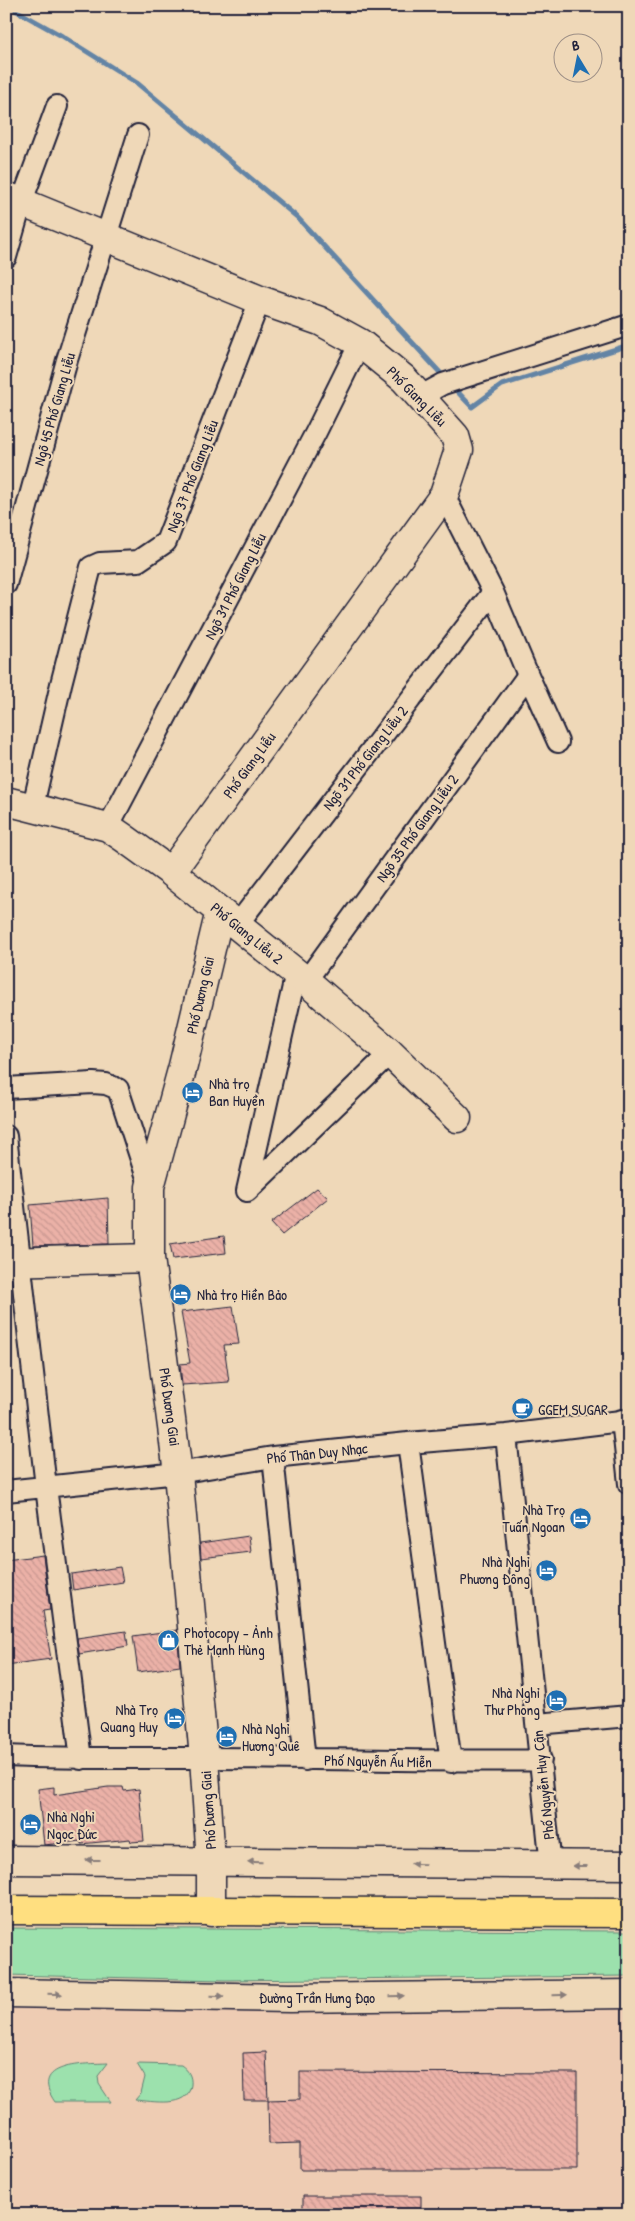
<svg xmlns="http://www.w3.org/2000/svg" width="635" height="2221" viewBox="0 0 635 2221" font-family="'Patrick Hand',sans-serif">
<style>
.built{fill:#eeccb3}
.green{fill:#9ce1ad;stroke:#5f8274}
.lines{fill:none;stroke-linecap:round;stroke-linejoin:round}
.stream{stroke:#6384a5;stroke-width:5}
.building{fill:url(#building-back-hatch);stroke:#22223b}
.street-casing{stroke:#22223b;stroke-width:24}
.secondary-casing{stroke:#22223b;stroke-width:31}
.highway-casing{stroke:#22223b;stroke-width:31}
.street{stroke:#efd8b8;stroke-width:20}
.secondary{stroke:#efd8b8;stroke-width:28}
.highway{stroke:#ffdf80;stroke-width:28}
.oneway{fill:#887d7a}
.labels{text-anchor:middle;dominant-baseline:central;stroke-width:4;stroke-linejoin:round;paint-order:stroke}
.street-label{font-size:15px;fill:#22223b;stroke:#efd8b8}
.poi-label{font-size:15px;fill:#22223b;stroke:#efd8b8;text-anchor:start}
</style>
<defs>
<pattern id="building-back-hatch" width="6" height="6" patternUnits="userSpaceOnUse" patternTransform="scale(1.25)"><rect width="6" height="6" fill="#ebb1a7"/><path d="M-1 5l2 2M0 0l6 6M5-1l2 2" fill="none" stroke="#c99891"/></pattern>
</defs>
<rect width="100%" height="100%" fill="#efd8b8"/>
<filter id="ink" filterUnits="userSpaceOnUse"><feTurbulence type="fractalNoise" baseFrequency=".02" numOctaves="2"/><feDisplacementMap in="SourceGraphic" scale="10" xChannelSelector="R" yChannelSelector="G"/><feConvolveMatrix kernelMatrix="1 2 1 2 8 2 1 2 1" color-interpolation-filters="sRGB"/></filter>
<g filter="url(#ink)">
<!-- built -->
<path class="built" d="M629,2006V2215H6V2007Z"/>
<!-- green -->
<path class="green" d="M6,1928L629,1931V1976L225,1980L6,1975Z
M108,2063L98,2076L99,2084L111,2102H55C27,2062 86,2064 108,2063Z
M137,2064L181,2065C188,2070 192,2076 191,2085C188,2109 152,2101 135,2100L141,2093L145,2077Z"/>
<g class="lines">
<!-- stream -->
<path class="stream" d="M8,6L62,36L137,83L297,217L445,378
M452,386L472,407L502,385L629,345"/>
</g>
<!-- building -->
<path class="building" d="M317,1188L328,1198L282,1235L271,1223Z
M108,1198L109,1244L33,1246L30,1205Z
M224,1236L226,1253L173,1259L170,1244Z
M233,1306L239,1344L224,1345L229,1382L182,1385L180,1364L190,1363L181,1312Z
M249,1536L251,1552L201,1558L200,1543Z
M43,1555L50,1610L43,1611L51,1659L6,1665V1560Z
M120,1567L123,1582L73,1590L71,1574Z
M177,1630L180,1666L138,1672L133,1636Z
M126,1631L128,1646L79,1654L77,1638Z
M54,1787V1795L108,1787H123L124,1791L139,1789L144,1841L131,1842L130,1839L81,1844V1841L44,1845L38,1789Z
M266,2052L268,2100H244L243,2053Z
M300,2072L577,2073V2170H300V2143L269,2144L268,2100L300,2099Z
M303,2196H421V2215H303Z"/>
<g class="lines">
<defs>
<path id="street" d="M6,257L22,201L57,106
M419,397L443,384L629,325
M444,495L493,592L528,675L558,742
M6,584L67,360L138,135
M33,806L61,684L91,567L100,563L138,561L166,542L260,300
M108,827L316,432L360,343
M237,925L493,592
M306,981L528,675
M6,1088L93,1083L106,1084L118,1089L150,1187
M6,1136L46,1487L81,1759
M247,1191L296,973
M247,1191L390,1053
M622,1420L629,1484
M506,1435L551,1866
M408,1443L451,1762
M273,1457L305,1760
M6,1491L178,1473L273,1457L408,1443L506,1435L629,1420
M537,1724L629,1716
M6,1756C72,1759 137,1758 203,1758C316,1758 428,1762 541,1760"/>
<path id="secondary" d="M6,196L260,300L320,321L360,343L404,379L455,436L459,450L444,495L171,872
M6,801L108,827L124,838L171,872L306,981L390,1053L457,1118
M6,1262L150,1258
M6,1860L629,1865
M211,1912V1861L204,1758L178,1473L150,1258V1187L183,1066L220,911
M6,1993L290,1998L629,1994"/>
<path id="highway" d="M6,1910L629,1913"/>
</defs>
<!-- street casing -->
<use href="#street" class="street-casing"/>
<!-- secondary casing -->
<use href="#secondary" class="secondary-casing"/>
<!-- highway casing -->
<use href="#highway" class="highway-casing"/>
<!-- street -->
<use href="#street" class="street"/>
<!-- secondary -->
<use href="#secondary" class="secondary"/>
<!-- highway -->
<use href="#highway" class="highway"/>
</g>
<!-- one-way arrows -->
<defs><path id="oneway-solid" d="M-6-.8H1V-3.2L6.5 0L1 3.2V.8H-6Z" transform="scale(1.25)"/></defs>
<g class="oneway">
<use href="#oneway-solid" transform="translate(93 1860) rotate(-180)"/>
<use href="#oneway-solid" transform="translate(255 1862) rotate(-179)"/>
<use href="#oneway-solid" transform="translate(418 1864) rotate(-179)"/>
<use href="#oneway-solid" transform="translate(580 1866) rotate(180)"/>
<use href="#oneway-solid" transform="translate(55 1994) rotate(1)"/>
<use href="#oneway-solid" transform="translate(560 1995) rotate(-1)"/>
<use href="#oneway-solid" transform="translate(217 1996) rotate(1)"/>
<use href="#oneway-solid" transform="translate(397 1996) rotate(-1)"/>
</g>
</g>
<!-- icons -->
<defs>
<symbol id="hotel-disc" viewBox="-11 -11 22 22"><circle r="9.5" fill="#1f6fb2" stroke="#efd8b8"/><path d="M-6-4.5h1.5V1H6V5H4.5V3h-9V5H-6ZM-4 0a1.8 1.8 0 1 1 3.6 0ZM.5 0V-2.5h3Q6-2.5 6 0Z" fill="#fff"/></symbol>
<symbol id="cafe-disc" viewBox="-11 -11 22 22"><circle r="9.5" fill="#1f6fb2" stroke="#efd8b8"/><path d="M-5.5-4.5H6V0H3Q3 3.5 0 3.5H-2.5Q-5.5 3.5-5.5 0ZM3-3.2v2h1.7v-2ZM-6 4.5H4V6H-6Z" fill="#fff"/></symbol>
<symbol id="shop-disc" viewBox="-11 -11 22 22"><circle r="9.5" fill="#1f6fb2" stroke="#efd8b8"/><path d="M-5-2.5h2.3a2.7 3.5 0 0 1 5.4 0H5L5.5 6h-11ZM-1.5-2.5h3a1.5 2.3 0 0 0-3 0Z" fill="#fff"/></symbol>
</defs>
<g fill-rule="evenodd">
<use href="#hotel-disc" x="180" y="1080" width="25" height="25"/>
<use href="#hotel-disc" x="168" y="1282" width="25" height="25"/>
<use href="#cafe-disc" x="510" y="1396" width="25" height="25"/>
<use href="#hotel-disc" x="568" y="1506" width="25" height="25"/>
<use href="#hotel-disc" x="534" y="1558" width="25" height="25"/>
<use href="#shop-disc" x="156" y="1628" width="25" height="25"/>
<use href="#hotel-disc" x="544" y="1688" width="25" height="25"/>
<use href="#hotel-disc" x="162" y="1706" width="25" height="25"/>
<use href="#hotel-disc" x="214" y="1724" width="25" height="25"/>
<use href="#hotel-disc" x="18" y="1812" width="25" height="25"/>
</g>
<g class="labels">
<!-- street labels -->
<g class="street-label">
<text transform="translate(417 396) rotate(45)">Phố Giang Liễu</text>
<text transform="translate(54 409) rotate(-74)">Ngõ 45 Phố Giang Liễu</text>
<text transform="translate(192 476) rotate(-69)">Ngõ 37 Phố Giang Liễu</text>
<text transform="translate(235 586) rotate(-63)">Ngõ 31 Phố Giang Liễu</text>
<text transform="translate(365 758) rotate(-52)">Ngõ 31 Phố Giang Liễu 2</text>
<text transform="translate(249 765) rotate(-54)">Phố Giang Liễu</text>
<text transform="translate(417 828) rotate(-54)">Ngõ 35 Phố Giang Liễu 2</text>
<text transform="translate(247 933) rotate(39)">Phố Giang Liễu 2</text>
<text transform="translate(200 995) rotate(-77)">Phố Dương Giai</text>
<text transform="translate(170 1407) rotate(82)">Phố Dương Giai</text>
<text transform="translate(317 1453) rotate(-6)">Phố Thân Duy Nhạc</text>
<text transform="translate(378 1761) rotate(1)">Phố Nguyễn Ấu Miễn</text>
<text transform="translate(543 1785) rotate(-96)">Phố Nguyễn Huy Cận</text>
<text transform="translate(208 1810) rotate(-94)">Phố Dương Giai</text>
<text x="317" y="1997">Đường Trần Hưng Đạo</text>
</g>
<!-- poi labels -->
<g class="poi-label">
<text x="209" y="1083">Nhà trọ<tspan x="209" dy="17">Ban Huyền</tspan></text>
<text x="197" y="1294">Nhà trọ Hiền Bảo</text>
<text x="538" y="1409">GGEM SUGAR</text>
<text x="565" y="1509" text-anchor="end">Nhà Trọ<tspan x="565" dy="17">Tuấn Ngoan</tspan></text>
<text x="530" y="1561" text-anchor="end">Nhà Nghỉ<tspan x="530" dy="17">Phương Đông</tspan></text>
<text x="184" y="1632">Photocopy - Ảnh<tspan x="184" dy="17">Thẻ Mạnh Hùng</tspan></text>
<text x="540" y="1692" text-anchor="end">Nhà Nghỉ<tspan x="540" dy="17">Thư Phong</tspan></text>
<text x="158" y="1709" text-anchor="end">Nhà Trọ<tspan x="158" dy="17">Quang Huy</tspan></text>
<text x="242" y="1728">Nhà Nghỉ<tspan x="242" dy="17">Hương Quê</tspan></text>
<text x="47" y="1816">Nhà Nghỉ<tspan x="47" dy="17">Ngọc Đức</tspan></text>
</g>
</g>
<!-- margin -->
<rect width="635" height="2221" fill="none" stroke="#efd8b8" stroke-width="25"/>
<rect x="12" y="12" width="610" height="2196" fill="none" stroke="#22223b" stroke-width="2" filter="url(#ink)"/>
<!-- north arrow -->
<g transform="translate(578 58) rotate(350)"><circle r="24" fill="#efd8b8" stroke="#9d8f86"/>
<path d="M0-4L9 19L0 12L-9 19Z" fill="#1f6fb2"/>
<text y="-8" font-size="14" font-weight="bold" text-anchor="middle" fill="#22223b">B</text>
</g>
</svg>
